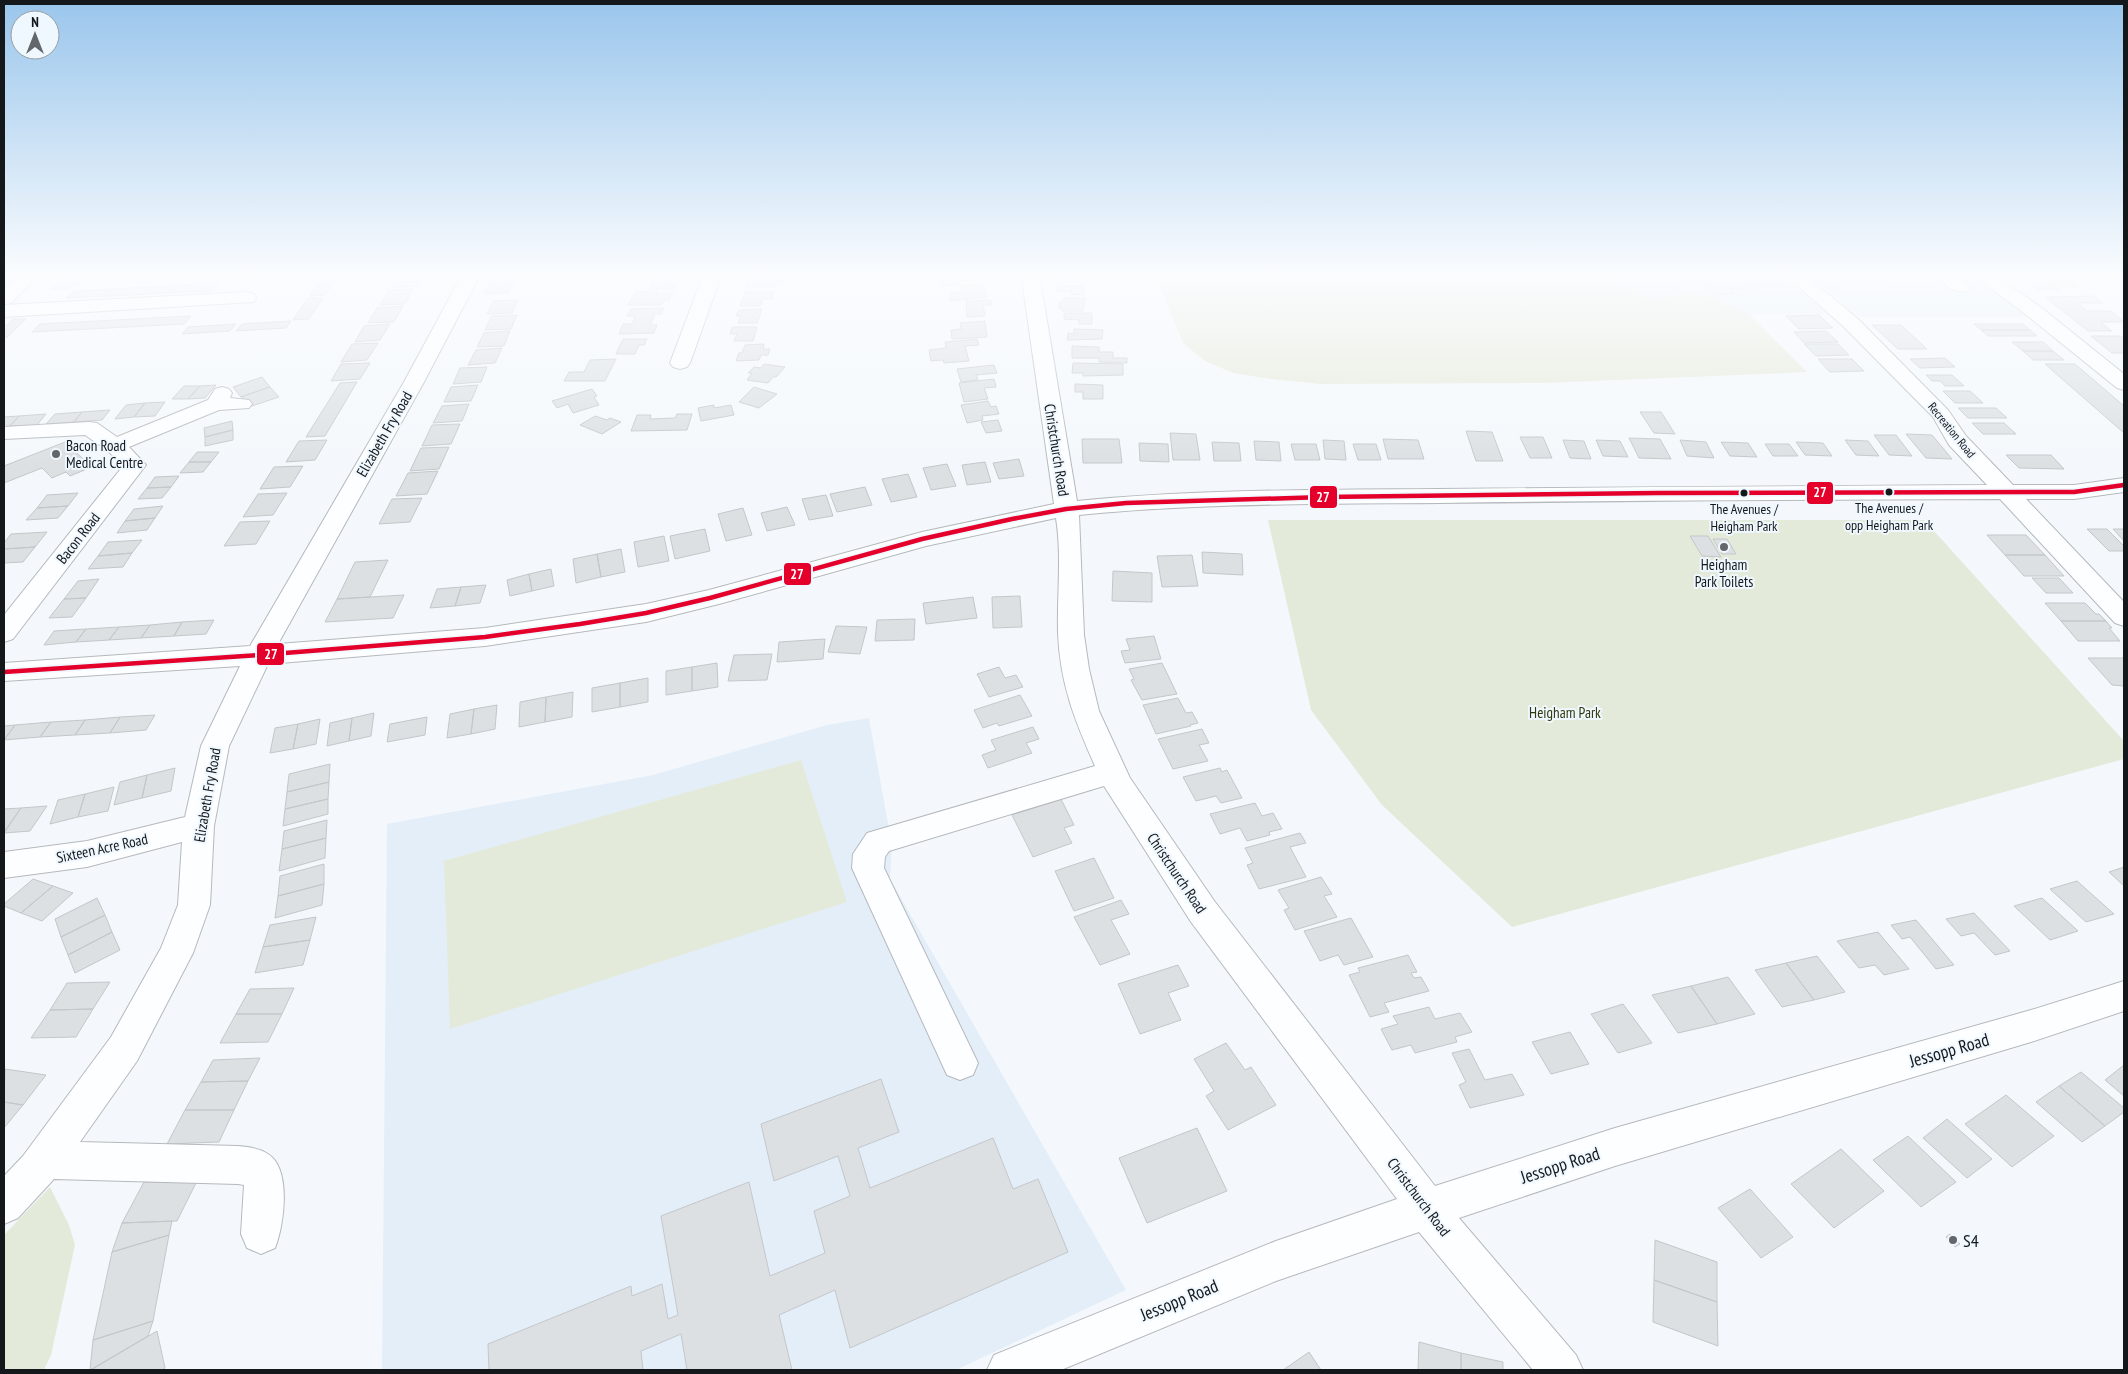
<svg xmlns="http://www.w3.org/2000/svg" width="2128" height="1374" viewBox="0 0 2128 1374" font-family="'PT Sans Narrow',sans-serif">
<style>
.built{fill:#e4eef8}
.green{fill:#e4ead9}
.building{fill:#dce0e3;stroke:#c4c7ca}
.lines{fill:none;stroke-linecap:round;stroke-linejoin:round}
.minor-casing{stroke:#b5b9bc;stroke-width:2}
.highway-casing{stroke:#b5b9bc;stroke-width:2}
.minor{fill:#fdfeff;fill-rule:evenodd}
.highway{fill:#fdfeff;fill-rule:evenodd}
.bus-1-casing{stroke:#f0f8ff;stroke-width:8}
.bus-1{stroke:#e4002b;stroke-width:4.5}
.poi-dot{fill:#63666a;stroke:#f0f8ff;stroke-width:2}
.bus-dot{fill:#15181b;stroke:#f0f8ff;stroke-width:2}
.labels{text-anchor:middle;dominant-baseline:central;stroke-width:4;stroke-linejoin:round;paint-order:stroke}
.far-street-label{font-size:12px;fill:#15181b;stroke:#f0f8ff}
.bus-label{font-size:14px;fill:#15181b;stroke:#f0f8ff}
.street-label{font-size:15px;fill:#15181b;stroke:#f0f8ff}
.poi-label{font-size:15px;fill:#15181b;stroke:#f0f8ff;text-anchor:start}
.park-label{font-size:15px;fill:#31380d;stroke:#f0f8ff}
.near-street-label{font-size:18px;fill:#15181b;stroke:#f0f8ff}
.near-poi-label{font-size:18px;fill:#15181b;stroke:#f0f8ff;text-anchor:start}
.line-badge{stroke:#f0f8ff;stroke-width:2}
.badge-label{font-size:14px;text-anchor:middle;font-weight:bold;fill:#fff}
</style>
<rect width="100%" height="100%" fill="#f4f8fc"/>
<!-- built -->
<path class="built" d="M1614,273H1779L1827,314H1749L1699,293L1643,299Z
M1806,273H1971L2027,317H1860Z
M869,718L892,846L890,879L1126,1290L956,1370H382L387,824L653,775L827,725Z"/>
<!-- green -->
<path class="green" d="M1154,273H1614L1643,299L1699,293L1749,314L1807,372L1544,383L1321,384L1271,379L1233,373L1205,361L1183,343Z
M1268,520H1924L2124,741V759L1512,927L1382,805L1311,710Z
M801,760L847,902L450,1029L444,861Z
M50,1187L69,1225L75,1245L51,1355L44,1370H4V1235Z"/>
<!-- building -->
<path class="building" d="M68,273H87L79,278L63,279Z
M232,273H276L272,278L227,280Z
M281,273H323L322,275L278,278Z
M401,273H425L417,286L392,287Z
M494,273H541L517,276L509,293L484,294Z
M562,273H589L588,277L560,279Z
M647,273H675L670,283H677L674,289H649L657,274Z
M1057,273H1091V278H1079V282H1053V276H1057Z
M1680,273H1776L1791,286L1730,289L1734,293L1714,295L1701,283H1690Z
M1832,273H1890L1898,279L1845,283Z
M2018,273H2037L2042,277L2067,278L2077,286H2053L2059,290H2038Z
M974,274L975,280L957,281L958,285L941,286L940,276Z
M339,275L325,295L310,296L324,276Z
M771,275H791L788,282L777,283L775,287H745L749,278H770Z
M79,278L76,281H83L78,285H72L68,289H52L63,279Z
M218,283L212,291L66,298L74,291Z
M983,284L987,297L950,301V293L961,292L960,286Z
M1057,285L1084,286V295L1071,294V291H1057Z
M413,289L405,304L380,305L389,290Z
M657,291L656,294L672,293L669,301H663L661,305H628L635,292Z
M745,292H774L772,299H763L760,306H740Z
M2094,296L2103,303H2078L2087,311H2111L2124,322H2100L2112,331H2088L2045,297Z
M308,298H323L309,319L293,320Z
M1064,298H1085L1083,311H1062V308H1059V302H1063Z
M518,300L512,313L487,314L493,301Z
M991,300L992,305H983L985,316L967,317L966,301Z
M403,306L394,322L368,323L377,308Z
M664,308L661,314H655L650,325H657L654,333L619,334L623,324H632L635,316H627L631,309Z
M762,309L757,323H738L741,316H736L739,310Z
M1064,313H1092V324H1079V320L1064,319Z
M517,315L511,329L485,330L492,316Z
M1819,315L1833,328L1799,329L1786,316Z
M191,316L184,324L32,332L40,324Z
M13,319H26L7,337H4V328Z
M291,321L286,328L236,331L242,324Z
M985,321L987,337L952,339L951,330L961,329L960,323Z
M236,324L230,331L182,334L188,327Z
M390,324L380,340L355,342L364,326Z
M1974,324H2023L2030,330H1981Z
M1872,325H1901L1927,349H1898Z
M732,327H757L753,341H734L737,334H730Z
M1074,329L1103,330L1102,339L1067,340L1068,333L1074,334Z
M1981,330H2030L2037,336H1988Z
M510,331L504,346L477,347L484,333Z
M1826,331L1838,342L1804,343L1794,332Z
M2091,336H2120L2124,339V353H2112Z
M623,339H647L644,345H639L635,354H616Z
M977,339L979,345L965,346L969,361L944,363L943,360L931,361L929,350L946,348L945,342Z
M2012,342H2043L2053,351H2023Z
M378,343L367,360L341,362L352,344Z
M764,344L763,349H770L768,355H761L759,360L736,361L739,353H742L745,345Z
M1804,344H1838L1849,355L1816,356Z
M1072,346L1099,347V352H1113V358H1127V363L1099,362V358H1072Z
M502,348L495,363L468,365L476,350Z
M2023,351H2053L2064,360H2033Z
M1945,358L1955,367L1920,368L1910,359Z
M616,359L605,381H564L569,372H584L590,360Z
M1818,359H1852L1864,371L1830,372Z
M370,363L360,379L331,381L341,364Z
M1073,363L1123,364V375L1083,376V373H1072Z
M764,364L785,367L776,377H773L768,383L747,380L752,373H748L754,367L761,368Z
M2045,364H2075L2124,406V433Z
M994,365L997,373L976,375L978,380L961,382L957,369Z
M487,367L481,382L453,384L460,368Z
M1926,375H1952L1964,386H1945L1940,381H1932Z
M262,377L270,387L241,397L233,387Z
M994,379L996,387L984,388L988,399L964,402L959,383Z
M357,382L325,436L306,437L340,383Z
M1075,384L1103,385V399H1083V392H1075Z
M216,385L205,398L188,399L200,386Z
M478,385L471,401L444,402L451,387Z
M184,386H200L188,399H172Z
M270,387L279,397L249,407L241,397Z
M754,387L757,388L777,394L759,408L739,402Z
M592,389L597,396L594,397L599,405L573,413L568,404L557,408L552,401Z
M1943,391H1970L1983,403H1955Z
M988,401L991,407L996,406L999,414L982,416L983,420L967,423L961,405Z
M165,402L155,416L134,417L145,403Z
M145,403L134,417L115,419L126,405Z
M469,404L462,421L433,423L442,406Z
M714,405V408L731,405L734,415L701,421L698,408Z
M1958,408H1996L2007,418H1968Z
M110,410L102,420L74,422L82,412Z
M82,412L74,422L46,424L55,414Z
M1640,412H1661L1675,434L1654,433Z
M46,414L37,425L10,426L19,416Z
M677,414H692L687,430L631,431L637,415H651L650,419L675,418Z
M19,416L10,426L4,427V417Z
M595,416L607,420L610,418L621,422L602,434L580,425Z
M998,420L1002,431L986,433L981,422Z
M232,421L233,430L205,437L204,428Z
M1972,423H2004L2016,434H1983Z
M460,424L451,444L422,446L432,425Z
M233,430V440L205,446V437Z
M1466,431L1492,432L1503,461H1476Z
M1170,433L1196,434L1200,460H1173Z
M1906,434L1932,435L1952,459L1926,458Z
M1874,435H1896L1912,456L1889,455Z
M1520,437H1543L1552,458H1530Z
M1629,438L1660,439L1671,459L1639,458Z
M1082,439H1119L1122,463H1083Z
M1383,439L1418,440L1424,459H1388Z
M327,440L315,460L286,462L299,441Z
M1323,440L1344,441L1346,460L1325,459Z
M1563,440L1584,441L1591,459L1570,458Z
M1596,440L1620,441L1628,457L1603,456Z
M1680,440L1706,442L1714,458L1687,456Z
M1845,440L1868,441L1879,456L1856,455Z
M1254,441L1279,442L1281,461L1256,460Z
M65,442L92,467L70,476L66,472L52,478L42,468L4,483V466Z
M1212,442L1239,443L1241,461H1214Z
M1721,442L1748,443L1757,457L1730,456Z
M1796,442L1823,443L1832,456L1805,455Z
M1139,443L1168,444L1169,462L1140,461Z
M1291,444H1316L1320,460H1295Z
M1353,444H1376L1381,460H1358Z
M1765,444H1789L1798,456H1773Z
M449,447L439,469L410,471L421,448Z
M197,452H219L211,462H189Z
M2006,455H2051L2064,469L2019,468Z
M1019,459L1024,476L999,479L993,463Z
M189,462H211L203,472L180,473Z
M985,462L991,482L967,485L962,465Z
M947,464L956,486L931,490L923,468Z
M303,466L290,487L260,489L274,467Z
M438,471L427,494L396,496L408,473Z
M908,474L917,497L891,502L882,479Z
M179,476L171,487L147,488L155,477Z
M171,487L162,498L138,499L147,488Z
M865,487L872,505L837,512L830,494Z
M78,493L68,506L37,508L47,495Z
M287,493L273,515L243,517L258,494Z
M826,495L833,516L809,520L802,499Z
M422,498L410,522L379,524L392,499Z
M68,506L58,518L26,520L37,508Z
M163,506L155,518L125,521L134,509Z
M787,507L795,525L767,531L761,513Z
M743,508L752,535L726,541L718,514Z
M155,518L147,530L117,533L125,521Z
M270,521L256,544L224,546L240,522Z
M705,529L710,551L675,559L670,536Z
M2087,529H2107L2124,546V551H2109Z
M2113,529H2124V541Z
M47,532L35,547L4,549V543L11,534Z
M1987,535H2026L2045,555H2005Z
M664,536L669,561L638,567L634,542Z
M1690,536H1708L1721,557L1702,556Z
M1713,539H1727L1736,554H1722Z
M142,540L132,553L98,556L108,542Z
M35,547L23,562L4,563V549Z
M621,549L625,572L601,577L597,554Z
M1202,552L1242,554L1243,575L1203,573Z
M132,553L123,567L88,569L98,556Z
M597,554L601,577L576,583L573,559Z
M1192,555L1198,586L1162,587L1157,556Z
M2005,555H2045L2064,576H2024Z
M388,560L370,597L337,599L355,562Z
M551,569L554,586L532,591L529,574Z
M1113,571L1152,573V602L1112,601Z
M529,574L532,591L510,596L507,580Z
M2032,578H2059L2073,593H2046Z
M99,579L86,598L64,599L78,581Z
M486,585L480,603L455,606L461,587Z
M461,587L455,606L430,608L437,589Z
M404,595L393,618L325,622L337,599Z
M1020,596L1022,627L993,628L992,597Z
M973,597L977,618L926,624L923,603Z
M86,598L72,617L49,618L64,599Z
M2045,603H2085L2096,614H2099L2106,621H2061Z
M915,619L914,640L875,641L877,620Z
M214,620L206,634L174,636L182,622Z
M2061,621H2106L2112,628H2109L2120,641H2078Z
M182,622L174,636L141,638L150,625Z
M150,625L141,638L109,640L119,627Z
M836,626L867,627L860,654L828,652Z
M119,627L109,640L76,642L86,629Z
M86,629L76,642L44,645L54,631Z
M1154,636L1161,659L1125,663L1121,651L1130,650L1126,639Z
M825,639L823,659L777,662L779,642Z
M772,654L767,680L728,681L734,655Z
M2088,658H2124V686L2112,685Z
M717,663L718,687L692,691V667Z
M1162,663L1177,694L1142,700L1131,680L1134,679L1129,669Z
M692,667V691L666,695V671Z
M999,667L1005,678L1016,675L1023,687L989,697L977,674Z
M648,678V702L620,707V683Z
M620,683V707L592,712V688Z
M573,692L572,717L545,722L546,697Z
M1020,695L1032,716L999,726L997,723L983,728L974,710Z
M546,697L545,722L519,727L520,702Z
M1178,698L1186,713L1192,712L1198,723L1190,725L1191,726L1156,734L1143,705Z
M497,705L495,729L471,734L474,709Z
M474,709L471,734L447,738L450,714Z
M374,713L371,736L349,741L352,718Z
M155,715L146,730L110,733L120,717Z
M120,717L110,733L75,735L85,720Z
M427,717L425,735L387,742L390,724Z
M352,718L349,741L327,746L330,723Z
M320,719L316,744L293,749L298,724Z
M85,720L75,735L40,737L51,722Z
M51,722L40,737L4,740L15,725Z
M298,724L293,749L270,753L275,728Z
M15,725L4,740V726Z
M1033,727L1039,739L1026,743L1032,753L988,768L982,755L996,750L991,740Z
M1202,729L1209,743L1199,745L1208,761L1173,769L1158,739Z
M330,764L329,782L287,792L289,774Z
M175,768L171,791L142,798L147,775Z
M1220,768L1222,772L1227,770L1242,798L1221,803L1216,796L1196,801L1183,777Z
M147,775L142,798L114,805L120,782Z
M329,782L328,799L285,809L287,792Z
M114,787L108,811L78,817L85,794Z
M85,794L78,817L50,824L58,800Z
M328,799V814L283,826L285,809Z
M1061,799L1074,825L1064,828L1072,843L1033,857L1012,815Z
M1255,803L1262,816L1273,813L1282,829L1269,832L1270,835L1247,841L1240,828L1220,834L1210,814Z
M47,806L30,831L4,833L21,808Z
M21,808L4,832V809Z
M327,820L326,838L282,849L284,831Z
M1300,833L1306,843L1290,847L1306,877L1259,889L1247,865L1253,863L1245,848Z
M326,838L325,858L279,871L282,849Z
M1094,858L1114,898L1074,911L1055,871Z
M324,864V884L278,896L280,876Z
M2124,867V886L2109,872Z
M1321,877L1332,894L1324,896L1337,917L1295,930L1284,910L1289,908L1278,890Z
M33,879L53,886L21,913L4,906V904Z
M2077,881L2114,914L2086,922L2050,889Z
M324,884L322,905L275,918L278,896Z
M53,886L73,893L42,921L21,913Z
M97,898L105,915L61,937L55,919Z
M2042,898L2078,931L2050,940L2014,906Z
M1121,900L1129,914L1111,920L1130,954L1100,965L1074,917Z
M1974,913L2010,951L1995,955L1974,933L1961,936L1946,919Z
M105,915L112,932L68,955L61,937Z
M316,917L310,940L263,947L270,925Z
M1351,918L1373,957L1344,965L1338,955L1320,961L1304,931Z
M1916,920L1954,965L1936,969L1910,937L1902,939L1891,925Z
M112,932L120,950L75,973L68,955Z
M1878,932L1909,969L1884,975L1875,965L1859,968L1837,941Z
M310,940L303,965L255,973L263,947Z
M1408,955L1417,972L1411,973L1414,978L1421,977L1429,991L1384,1003L1389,1012L1370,1017L1349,975L1360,972L1358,968Z
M1817,956L1845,992L1814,1000L1786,963Z
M1786,963L1814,1000L1782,1007L1755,970Z
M1178,965L1189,986L1168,993L1181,1020L1140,1034L1118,984Z
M1728,977L1755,1014L1717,1024L1691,986Z
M110,982L93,1009L50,1010L67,983Z
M1691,986L1717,1024L1678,1033L1652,995Z
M294,988L282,1014H236L250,989Z
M1623,1004L1652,1043L1618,1053L1591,1014Z
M1429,1007L1435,1019L1460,1013L1472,1032L1455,1037L1457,1042L1415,1053L1411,1045L1392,1050L1381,1029L1398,1024L1393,1016Z
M93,1009L76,1037L31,1038L50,1010Z
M236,1014H282L268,1042L220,1043Z
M1570,1032L1589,1064L1551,1074L1532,1042Z
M1226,1043L1245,1070L1251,1067L1276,1105L1228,1130L1206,1096L1214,1091L1194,1059Z
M1469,1049L1485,1080L1512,1074L1524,1095L1470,1108L1459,1085L1466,1082L1452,1053Z
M260,1058L248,1081L201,1082L213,1060Z
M2124,1065V1096L2105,1080Z
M5,1069L46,1075L23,1105L4,1102Z
M2081,1072L2124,1108V1112L2105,1126L2059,1086Z
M881,1079L899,1132L858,1148L870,1188L993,1138L1013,1189L1038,1179L1068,1252L850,1348L835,1290L779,1315L792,1370H687L681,1334L641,1351L643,1370H489L488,1344L631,1286L632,1296L662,1284L668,1319L678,1315L661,1216L749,1182L770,1276L825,1253L814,1211L850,1196L838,1156L774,1181L761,1124Z
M248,1081L234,1110H185L201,1082Z
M2059,1086L2105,1126L2082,1142L2036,1102Z
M2006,1095L2054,1136L2012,1167L1965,1124Z
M4,1102L23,1105L4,1128Z
M185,1110H234L219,1142L167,1144Z
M1947,1119L1992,1159L1967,1178L1923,1138Z
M1197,1128L1227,1191L1147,1223L1119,1158Z
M1908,1136L1956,1182L1921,1207L1873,1160Z
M1841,1149L1884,1191L1834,1228L1791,1184Z
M197,1181L177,1221L122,1223L144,1182Z
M1750,1189L1793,1237L1761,1258L1718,1208Z
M172,1221L169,1235L112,1252L122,1223Z
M1950,1234L1960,1244L1955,1247L1946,1237Z
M169,1235L153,1321L93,1340L112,1252Z
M1655,1240L1717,1262V1302L1654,1280Z
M1654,1280L1717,1302L1718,1346L1653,1322Z
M153,1321L148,1336L90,1370L93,1340Z
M157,1331L165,1368L162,1370H91Z
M1419,1342L1461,1353V1370H1418Z
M1309,1352L1321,1370H1283Z
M1461,1353L1503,1362V1370H1461Z"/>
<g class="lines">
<defs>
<path id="minor" d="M463,273H481L424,382L278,644L485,628L646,604L709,590L922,532L1054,504L1021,273H1039L1077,501C1197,489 1318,490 1438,489C1621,487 1804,486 1987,485L1949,445L1933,417L1844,327L1783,273H1803L1858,319L1948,410L1966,436L2013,485H2074L2124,478V492L2074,499H2026L2124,602V626L2115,623L2000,499C1813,500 1627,500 1440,503C1320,504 1199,503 1079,515L1084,635L1089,669L1099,711L1130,778L1215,902L1435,1186L1615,1128L2031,1010L2124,981V1011L2031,1042L1615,1166L1459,1218L1576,1355L1583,1370H1533L1419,1232L1276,1281L1061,1370H987L994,1355L1276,1241L1397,1199L1191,922L1104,786L889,851L885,857L884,868L978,1063L973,1075L960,1080L947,1075L852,868L853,854L867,833L1095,766C1075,721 1060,684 1058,633C1057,595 1062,555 1056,518L926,546L719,604L646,622L485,646L268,664L229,746L214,826L210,905L193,953L137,1061L80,1142L238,1146C248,1147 259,1148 268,1154C292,1169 284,1226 275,1248L261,1254L247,1248L241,1234L244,1185L238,1184L54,1179L18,1218L4,1224V1176L23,1156L111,1037L161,948L178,905L182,842L87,867L4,878V852L87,841L185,817L201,746L240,666L4,681V663L250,646L404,382Z
M704,273H722L690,363L687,367L680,369L673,367L670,363Z
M1934,273H1955L1970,287L1967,291C1955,294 1942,284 1934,273Z
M1971,273H1992L2043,309L2124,374V390L2117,388L2029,317Z
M247,292L254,294L256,298L254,302L4,317V305Z
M222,387L229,389L232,393L230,398L249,400L252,404L249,408L219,410L129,447L146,465L13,639L4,642V615L123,466L107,450L85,435L4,439V427L89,422L97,423L117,437L208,400L215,389Z"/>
<path id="highway" d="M21,273H41L11,303L4,304V289Z"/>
</defs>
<!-- minor casing -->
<use href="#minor" class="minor-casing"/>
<!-- highway casing -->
<use href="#highway" class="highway-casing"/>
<!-- minor -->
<use href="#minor" class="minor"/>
<!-- highway -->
<use href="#highway" class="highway"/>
<defs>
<path id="bus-1" d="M4,672L260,655L485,637L580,624L646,613L710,598L922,539L1012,519L1066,509L1126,503L1324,497L1658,493L2074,492L2124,485"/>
</defs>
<!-- bus-1 casing -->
<use href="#bus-1" class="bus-1-casing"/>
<!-- bus-1 -->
<use href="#bus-1" class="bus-1"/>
</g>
<!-- sky -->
<linearGradient id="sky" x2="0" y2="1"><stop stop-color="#9ac6ec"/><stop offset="0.59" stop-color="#fafcfe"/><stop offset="1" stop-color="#fafcfe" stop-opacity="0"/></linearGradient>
<rect width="2128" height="466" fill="url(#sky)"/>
<!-- markers -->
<g class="poi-dot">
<circle cx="56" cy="454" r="5"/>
<circle cx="1724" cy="547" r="5"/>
<circle cx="1953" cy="1240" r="5"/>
</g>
<g class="bus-dot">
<circle cx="1889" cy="492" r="4.5"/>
<circle cx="1744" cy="493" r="4.5"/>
</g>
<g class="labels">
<!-- far-street labels -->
<g class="far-street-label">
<text transform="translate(1952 430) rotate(51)">Recreation Road</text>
</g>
<!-- bus labels -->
<g class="bus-label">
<text x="1889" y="508">The Avenues /<tspan x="1889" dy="17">opp Heigham Park</tspan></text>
<text x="1744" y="509">The Avenues /<tspan x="1744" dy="17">Heigham Park</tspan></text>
</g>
<!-- street labels -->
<g class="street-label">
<text transform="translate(384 434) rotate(-60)">Elizabeth Fry Road</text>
<text transform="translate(1057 450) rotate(81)">Christchurch Road</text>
<text transform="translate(78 538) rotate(-52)">Bacon Road</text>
<text transform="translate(207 795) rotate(-80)">Elizabeth Fry Road</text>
<text transform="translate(102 848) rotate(-12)">Sixteen Acre Road</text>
<text transform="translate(1177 873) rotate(56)">Christchurch Road</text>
<text transform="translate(1419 1197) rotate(53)">Christchurch Road</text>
</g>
<!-- poi labels -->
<g class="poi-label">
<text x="66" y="445">Bacon Road<tspan x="66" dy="17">Medical Centre</tspan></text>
<text x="1724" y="564" text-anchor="middle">Heigham<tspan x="1724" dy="17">Park Toilets</tspan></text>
</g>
<!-- park labels -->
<g class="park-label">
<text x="1565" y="712">Heigham Park</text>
</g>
<!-- near-street labels -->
<g class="near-street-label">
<text transform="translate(1949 1050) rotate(-16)">Jessopp Road</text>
<text transform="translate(1560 1165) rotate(-18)">Jessopp Road</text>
<text transform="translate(1179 1300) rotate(-22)">Jessopp Road</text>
</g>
<!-- near-poi labels -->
<g class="near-poi-label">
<text x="1963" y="1240">S4</text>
</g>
</g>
<g class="line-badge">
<rect x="1806" y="481" width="28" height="24" rx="5" fill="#e4002b"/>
<rect x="1309" y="485" width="29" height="24" rx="5" fill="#e4002b"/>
<rect x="783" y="562" width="29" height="24" rx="5" fill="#e4002b"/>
<rect x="256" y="642" width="29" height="24" rx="5" fill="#e4002b"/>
</g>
<g class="badge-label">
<text x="1820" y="497">27</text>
<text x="1323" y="502">27</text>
<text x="797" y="579">27</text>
<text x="271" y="659">27</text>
</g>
<!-- border -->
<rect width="2128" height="1374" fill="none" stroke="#15181b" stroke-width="10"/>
<!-- north arrow -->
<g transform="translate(35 35)"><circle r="24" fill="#f0f8ff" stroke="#989ea4"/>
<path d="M0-4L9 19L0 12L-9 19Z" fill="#63666a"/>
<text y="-8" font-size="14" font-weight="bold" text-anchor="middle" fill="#15181b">N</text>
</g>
</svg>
